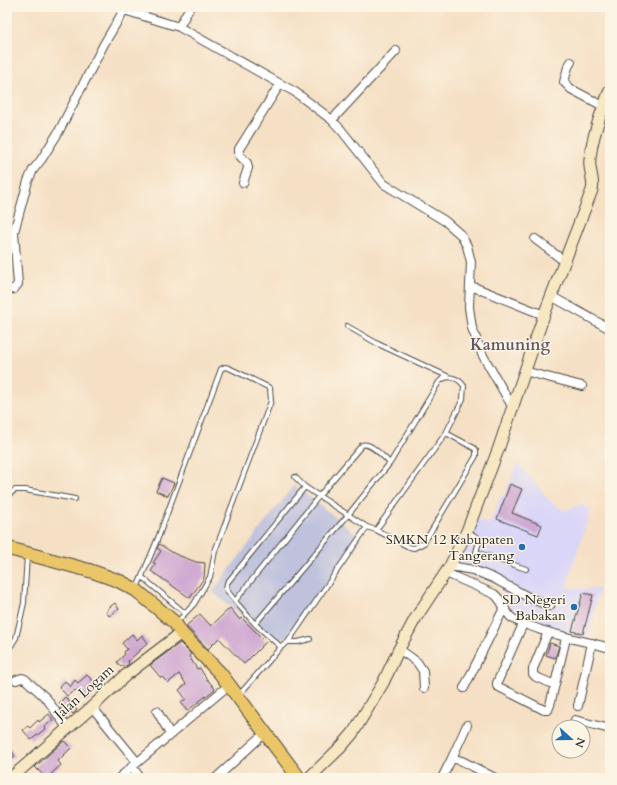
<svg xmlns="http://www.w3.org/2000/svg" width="617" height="785" viewBox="0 0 617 785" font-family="Cardo,serif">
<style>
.built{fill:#dad6f7}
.industrial{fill:#c0c2dd}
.building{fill:#cfa9d2}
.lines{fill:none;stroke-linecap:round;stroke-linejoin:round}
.lane-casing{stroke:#494642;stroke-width:6}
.street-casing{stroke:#494642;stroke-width:10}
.secondary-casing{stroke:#494642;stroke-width:13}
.primary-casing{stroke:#494642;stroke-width:15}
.lane{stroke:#fff;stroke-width:4}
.street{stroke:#fff;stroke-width:8}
.secondary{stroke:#f7e8c3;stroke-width:11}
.primary{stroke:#ebc669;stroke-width:13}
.poi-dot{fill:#1f6fb2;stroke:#fcf5e5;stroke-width:1.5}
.labels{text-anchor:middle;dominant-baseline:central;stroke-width:3;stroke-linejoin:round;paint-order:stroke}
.poi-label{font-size:14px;fill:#2b2b2b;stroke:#fcf5e5;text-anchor:end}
.street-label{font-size:14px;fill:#2b2b2b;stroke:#fcf5e5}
.quarter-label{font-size:16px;font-weight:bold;fill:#645765;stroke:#fcf5e5}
</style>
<rect width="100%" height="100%" fill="#fcf5e5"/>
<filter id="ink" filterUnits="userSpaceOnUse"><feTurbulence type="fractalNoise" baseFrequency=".025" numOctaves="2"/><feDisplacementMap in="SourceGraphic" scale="8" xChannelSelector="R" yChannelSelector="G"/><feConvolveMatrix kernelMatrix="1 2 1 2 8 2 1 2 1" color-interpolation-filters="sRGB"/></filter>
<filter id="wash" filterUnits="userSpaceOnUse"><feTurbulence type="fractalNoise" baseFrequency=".012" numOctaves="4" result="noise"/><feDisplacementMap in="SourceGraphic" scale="16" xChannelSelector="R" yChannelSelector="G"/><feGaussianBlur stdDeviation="0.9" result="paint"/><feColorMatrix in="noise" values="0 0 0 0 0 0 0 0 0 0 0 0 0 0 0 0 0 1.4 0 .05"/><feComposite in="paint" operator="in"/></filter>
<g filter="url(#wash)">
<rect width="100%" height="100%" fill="#f5e0c5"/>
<!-- built -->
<path class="built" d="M518,463L550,501L561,509H567L581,505L590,508V513L570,574L567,588L599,589L588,639L514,615L498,583L454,569L478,519L490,524L501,495L504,496Z"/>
<!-- industrial -->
<path class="industrial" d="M294,485L362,538L280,644L212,592Z"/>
<g id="blocks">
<!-- building -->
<path class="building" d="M162,478L174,483L168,496L156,491Z
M510,484L522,489L512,513L542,525L538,535L497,519Z
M159,544L175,554L196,562L205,563L204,578L190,598L151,571L156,564L153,563L161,551L157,548Z
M583,593L593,595L583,634L572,631Z
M115,603L119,609L109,616L106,612L108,610L107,609Z
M230,608L240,620L242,618L266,642L244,664L219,638L208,649L186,626L200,614L211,626Z
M132,634L137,640L142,635L148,643L128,661L129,664L124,667L123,665L121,667L117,662L125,654L124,652L127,649L122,643Z
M180,643L191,654L189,656L197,669L200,668L207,680H208L215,689L187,711L181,702L186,699L179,690L186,684L179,674L168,683L162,677L161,678L150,665Z
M550,643L559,646L555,658L546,655Z
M87,675L98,686L85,699L75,690L67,696L59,687L65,681L70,687L75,680L78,683Z
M65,697L77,710L73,714L71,712L65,716L60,709L62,707L59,703Z
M49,714L53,720L44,727L45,729L31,740L23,730L28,726L30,728L38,720L39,722Z
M64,741L71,748L58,761L61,765L51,774L55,778H46L35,767Z
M7,743L15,756L7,762Z"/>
</g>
</g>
<g filter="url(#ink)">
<use href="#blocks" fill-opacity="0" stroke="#494642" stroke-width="1"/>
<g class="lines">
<defs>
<path id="lane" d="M347,326L378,344L447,376
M295,477L305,487L367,527L376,530L409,547L414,548L424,543L476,456V450L474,448L446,433
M7,496L15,490H25L75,499
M468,532L480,539L476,552L526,569
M142,577L185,613
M137,588L158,538L221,369L225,367L229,368L270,388L271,401L215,551L210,577L194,604L177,622
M235,601L226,589L227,583L305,487
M255,624L348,515L390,463L439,382C447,374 458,377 464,386L463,399L446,433L376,530
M288,642H298L310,639
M281,647L255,624L235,601L319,496L362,445C371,442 383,457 390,463
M7,652L16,638L24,603L27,556
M239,695L281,647L288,642L367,527"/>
<path id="street" d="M118,7L124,10L179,27L268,77L295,92L332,120L342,131L384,184L445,221L461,235L467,246L471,262L469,307L472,328L482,354L512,406
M179,27L190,7
M571,62L568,67L564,82L571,89L603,106
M332,120L396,51
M243,183L248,168L247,163L239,155V149L280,84
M535,239L564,261
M471,286L544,315
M7,290L14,289L18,284L14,232L28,181L33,170L41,160L58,133L104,44L124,10
M551,296L610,329
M524,371L582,386
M450,566L473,570L493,578L530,598L550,606
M446,573L494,594C503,600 504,612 512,618C521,624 531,626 541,630C564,637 587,642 610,648
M523,624L497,683V686L544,710H548L550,705L566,638
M548,632L533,669V674L536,677L555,685
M399,649L417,662L423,671L424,688
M16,680L22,678L25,679L47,699L67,728
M464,688L504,608
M578,706L592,643
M92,707L137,762
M157,711L170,734
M575,720L610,729
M452,758L467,725
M132,766L140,778
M119,778L229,685
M216,778L265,733
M442,778L452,758L462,761L495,778"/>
<path id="secondary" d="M11,778L92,707L126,675L181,633
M309,778L341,747L353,733L383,683L399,649L415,619L450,566L467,531L498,450L544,315L592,190C595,180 588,170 590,159C592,136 601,112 610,90"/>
<path id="primary" d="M7,548L91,571L119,581L136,590L175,623L181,633L220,673L299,778"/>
</defs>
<!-- lane casing -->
<use href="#lane" class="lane-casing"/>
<!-- street casing -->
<use href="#street" class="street-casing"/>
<!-- secondary casing -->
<use href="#secondary" class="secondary-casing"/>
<!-- primary casing -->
<use href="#primary" class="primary-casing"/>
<!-- lane -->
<use href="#lane" class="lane"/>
<!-- street -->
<use href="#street" class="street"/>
<!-- secondary -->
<use href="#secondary" class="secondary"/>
<!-- primary -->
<use href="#primary" class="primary"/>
</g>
</g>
<!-- markers -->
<g class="poi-dot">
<circle cx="522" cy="547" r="4"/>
<circle cx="574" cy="607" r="4"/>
</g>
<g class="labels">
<!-- poi labels -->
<g class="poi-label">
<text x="514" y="539">SMKN 12 Kabupaten<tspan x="514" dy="16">Tangerang</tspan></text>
<text x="566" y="599">SD Negeri<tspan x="566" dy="16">Babakan</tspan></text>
</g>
<!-- street labels -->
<g class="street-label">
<text transform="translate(84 692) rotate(-42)">Jalan Logam</text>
</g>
<!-- quarter labels -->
<g class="quarter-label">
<text x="510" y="345">Kamuning</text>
</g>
</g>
<!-- margin -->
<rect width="617" height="785" fill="none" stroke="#fcf5e5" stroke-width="24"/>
<!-- north arrow -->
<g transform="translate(571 739) rotate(111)"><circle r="19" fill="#fcf5e5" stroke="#a8a49b"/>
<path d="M0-3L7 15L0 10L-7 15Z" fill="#1f6fb2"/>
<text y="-6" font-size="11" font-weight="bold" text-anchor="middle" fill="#2b2b2b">N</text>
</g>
</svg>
